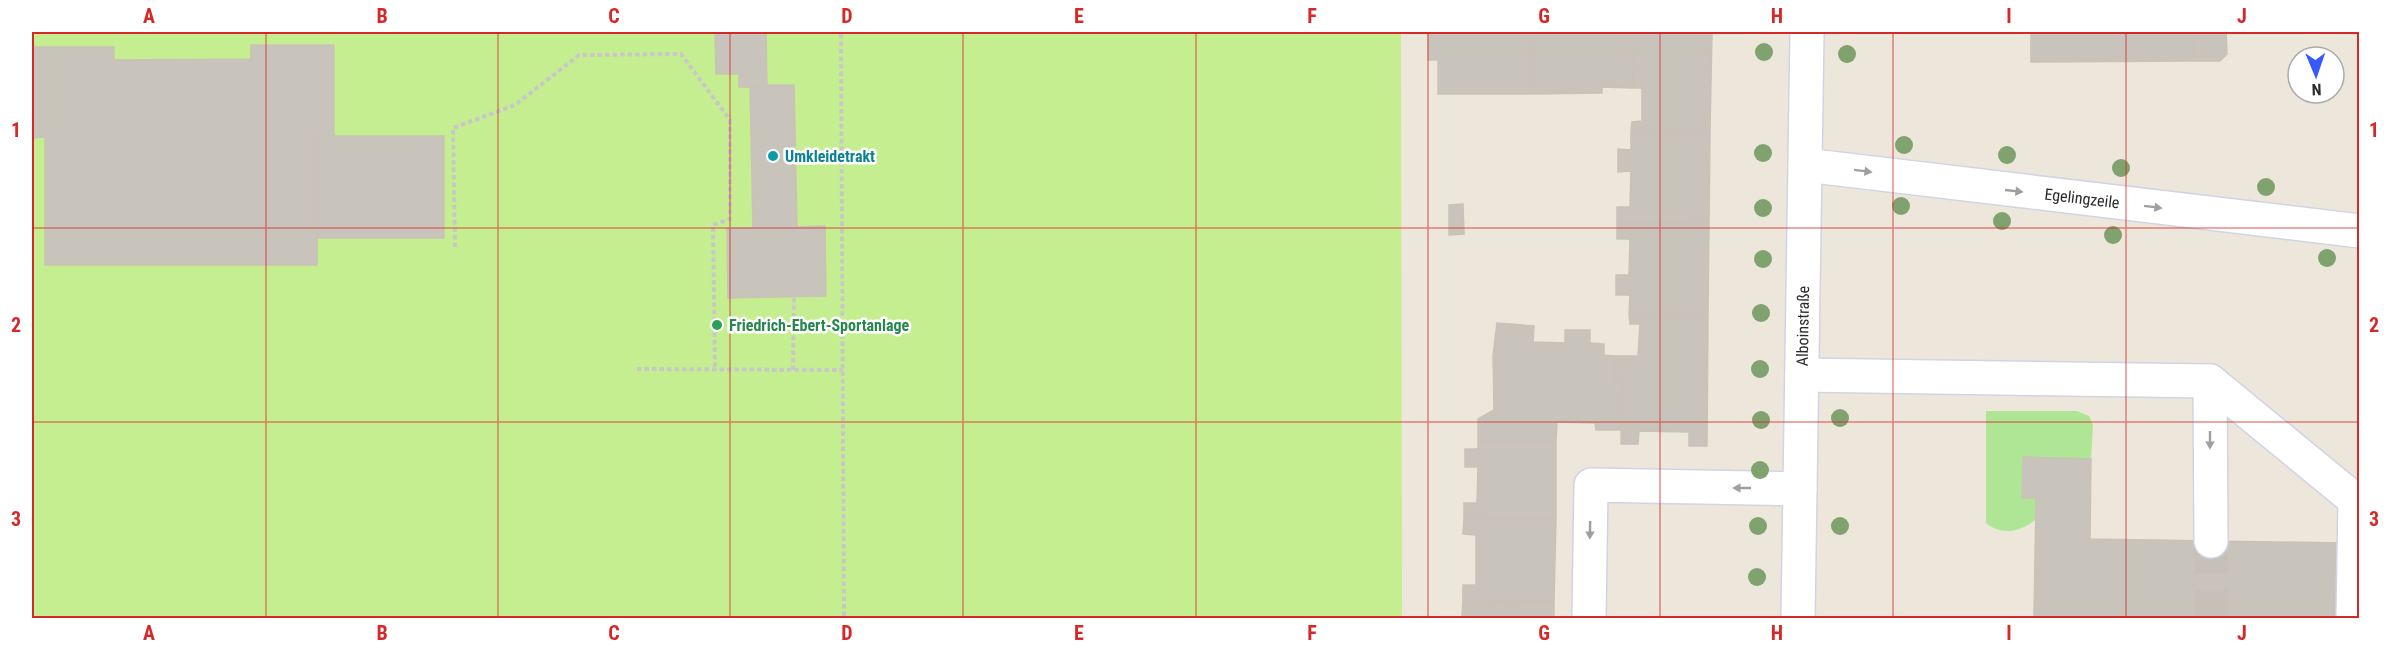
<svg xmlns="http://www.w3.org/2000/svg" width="2391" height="650" viewBox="0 0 2391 650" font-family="'Roboto Condensed',sans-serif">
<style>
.green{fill:#afe695}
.pitch{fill:#c5ee90}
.building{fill:#c8c3bb;stroke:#c9c2b5;stroke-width:1.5}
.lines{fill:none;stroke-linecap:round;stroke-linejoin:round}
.minor-tunnel{stroke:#c6c0b8;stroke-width:33;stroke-dasharray:33 16;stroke-linecap:butt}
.minor-casing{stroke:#d1d4e4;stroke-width:36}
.path{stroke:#c8c8c8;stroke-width:4;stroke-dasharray:4.5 3;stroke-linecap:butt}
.minor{stroke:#fff;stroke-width:33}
.tree{fill:#80a26f}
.oneway{fill:#9f9f9f}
.grid{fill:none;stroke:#d62828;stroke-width:1.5;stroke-opacity:0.55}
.culture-dot{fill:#0f9aa8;stroke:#fff;stroke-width:2}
.leisure-dot{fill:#2e9e5b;stroke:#fff;stroke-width:2}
.labels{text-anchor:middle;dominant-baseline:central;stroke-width:5;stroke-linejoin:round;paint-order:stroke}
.culture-label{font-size:16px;font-weight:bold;fill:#0d838f;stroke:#fff;text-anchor:start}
.street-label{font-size:16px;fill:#2a2a2a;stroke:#fff}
.leisure-label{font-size:16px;font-weight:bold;fill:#27864d;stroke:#fff;text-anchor:start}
.neatline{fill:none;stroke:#d62828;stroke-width:2}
.grid-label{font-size:20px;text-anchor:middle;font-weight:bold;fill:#d62828}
</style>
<rect width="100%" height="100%" fill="#ede6db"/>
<!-- green -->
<path class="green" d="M1986,411H2077L2089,416L2093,425L2091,459L2023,458L2022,498H2036V519C2021,532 2002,536 1986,523Z"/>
<!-- pitch -->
<path class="pitch" d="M32,32H1401L1402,618H32Z"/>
<!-- building -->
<path class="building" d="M715,32H766L767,87H739V74H716Z
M1438,32H1534V94H1438V60H1428V33Z
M1534,32H1632L1633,88L1602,87V93L1534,94Z
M1632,32H1712L1710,131H1631L1632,122L1642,121V88H1633Z
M2031,32H2193V61L2031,62Z
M2193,32H2226L2227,54L2220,61H2193Z
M251,45H334V136H317V265H45V137L32,138V47H114V60L251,59Z
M767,85H794L797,227L825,226L826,296L728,298L727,228H753L750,87H767Z
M1631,131H1710L1709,222L1617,223V207H1630L1631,171L1618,172V149L1631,150Z
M317,136H444V238H317Z
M1463,204L1464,234L1449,235V205Z
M1709,222L1708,314H1629L1630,295H1616V275H1629L1630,239H1617V223Z
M1629,314H1708L1707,446H1689V432L1639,431L1638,444H1621L1622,383H1615V356H1638L1640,324H1630Z
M1497,323L1534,326L1533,342L1565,343V330H1590V343L1604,344V355L1615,356V383H1622L1621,430H1596L1595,423L1557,422L1556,441H1478V419L1494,410L1493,356Z
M1478,441H1556V519L1464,518V503H1477L1478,467H1465V449H1478Z
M2023,457L2091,459L2090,539L2341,543L2340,618H2034L2036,498H2022Z
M1464,518L1556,519L1554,601L1463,600V585H1476V535L1463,534Z
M1463,600L1554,601V618H1475V616H1462Z"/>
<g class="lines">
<!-- minor-tunnel -->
<path class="minor-tunnel" d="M2211,541V618"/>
<defs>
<g id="minor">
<path id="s1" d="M1805,165L2360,231"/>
<path d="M1802,375L2210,381L2355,500L2353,618"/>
<path d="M2210,381L2211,541"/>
<path d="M1589,618L1591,485L1800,489"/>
<path id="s2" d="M1798,618L1807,32"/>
</g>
</defs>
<!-- minor casing -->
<use href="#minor" class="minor-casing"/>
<!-- path -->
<path class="path" d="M841,34L844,618
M455,247L453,128L515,105L579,55L681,54L730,120V219L713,225L715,370
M637,369L843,370
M793,370L794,296"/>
<!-- minor -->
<use href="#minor" class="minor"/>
</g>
<!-- trees -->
<g class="tree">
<circle cx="1764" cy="52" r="9"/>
<circle cx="1847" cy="54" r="9"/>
<circle cx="1904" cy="145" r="9"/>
<circle cx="1763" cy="153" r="9"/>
<circle cx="2007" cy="155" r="9"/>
<circle cx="2121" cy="168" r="9"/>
<circle cx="2266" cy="187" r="9"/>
<circle cx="1901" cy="206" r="9"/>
<circle cx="1763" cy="208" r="9"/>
<circle cx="2002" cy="221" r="9"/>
<circle cx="2113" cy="235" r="9"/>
<circle cx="2327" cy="258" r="9"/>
<circle cx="1763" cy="259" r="9"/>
<circle cx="1761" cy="313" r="9"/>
<circle cx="1760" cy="369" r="9"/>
<circle cx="1840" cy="418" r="9"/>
<circle cx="1761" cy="420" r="9"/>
<circle cx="1760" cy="470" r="9"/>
<circle cx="1758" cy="526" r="9"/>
<circle cx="1840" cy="526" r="9"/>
<circle cx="1757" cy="577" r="9"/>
</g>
<!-- one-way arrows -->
<defs><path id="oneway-solid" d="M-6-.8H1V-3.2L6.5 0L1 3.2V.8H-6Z" transform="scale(1.5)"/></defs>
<g class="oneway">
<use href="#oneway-solid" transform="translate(1863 171) rotate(7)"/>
<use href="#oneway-solid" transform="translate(2014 191) rotate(6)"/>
<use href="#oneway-solid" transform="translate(2153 207) rotate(7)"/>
<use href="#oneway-solid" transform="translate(2210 440) rotate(90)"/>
<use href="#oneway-solid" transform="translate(1742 488) rotate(-180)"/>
<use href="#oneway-solid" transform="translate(1590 530) rotate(91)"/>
</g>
<!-- grid -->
<path class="grid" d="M266,32V618M498,32V618M730,32V618M963,32V618M1196,32V618M1428,32V618M1660,32V618M1893,32V618M2126,32V618M32,228H2360M32,422H2360"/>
<!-- markers -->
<circle class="culture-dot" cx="773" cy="156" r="6"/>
<circle class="leisure-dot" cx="717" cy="325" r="6"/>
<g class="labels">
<!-- culture labels -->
<g class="culture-label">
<text x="785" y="156">Umkleidetrakt</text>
</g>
<!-- street labels -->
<g class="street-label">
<text stroke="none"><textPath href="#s1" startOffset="279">Egelingzeile</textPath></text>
<text stroke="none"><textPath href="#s2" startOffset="292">Alboinstraße</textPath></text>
</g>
<!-- leisure labels -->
<g class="leisure-label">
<text x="729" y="325">Friedrich-Ebert-Sportanlage</text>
</g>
</g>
<!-- border -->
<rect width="2391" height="650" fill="none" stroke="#ffffff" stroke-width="66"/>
<!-- north arrow -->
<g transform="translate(2316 75) rotate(178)"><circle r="28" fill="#ffffff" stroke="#aaaaaa" stroke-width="1.5"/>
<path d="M0-4.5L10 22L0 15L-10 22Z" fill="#3758ff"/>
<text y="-9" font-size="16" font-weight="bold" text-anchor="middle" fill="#2a2a2a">N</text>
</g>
<rect x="33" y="33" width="2325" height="584" class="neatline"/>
<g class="grid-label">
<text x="149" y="23">A</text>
<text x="382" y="23">B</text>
<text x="614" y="23">C</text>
<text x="847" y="23">D</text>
<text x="1079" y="23">E</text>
<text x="1312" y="23">F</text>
<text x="1544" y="23">G</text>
<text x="1777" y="23">H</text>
<text x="2009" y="23">I</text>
<text x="2242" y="23">J</text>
<text x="16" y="137">1</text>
<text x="2374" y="137">1</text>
<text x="16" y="332">2</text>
<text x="2374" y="332">2</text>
<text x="16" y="526">3</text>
<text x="2374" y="526">3</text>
<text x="149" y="640">A</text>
<text x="382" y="640">B</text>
<text x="614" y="640">C</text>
<text x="847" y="640">D</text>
<text x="1079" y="640">E</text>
<text x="1312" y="640">F</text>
<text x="1544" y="640">G</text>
<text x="1777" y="640">H</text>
<text x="2009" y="640">I</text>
<text x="2242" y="640">J</text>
</g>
</svg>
